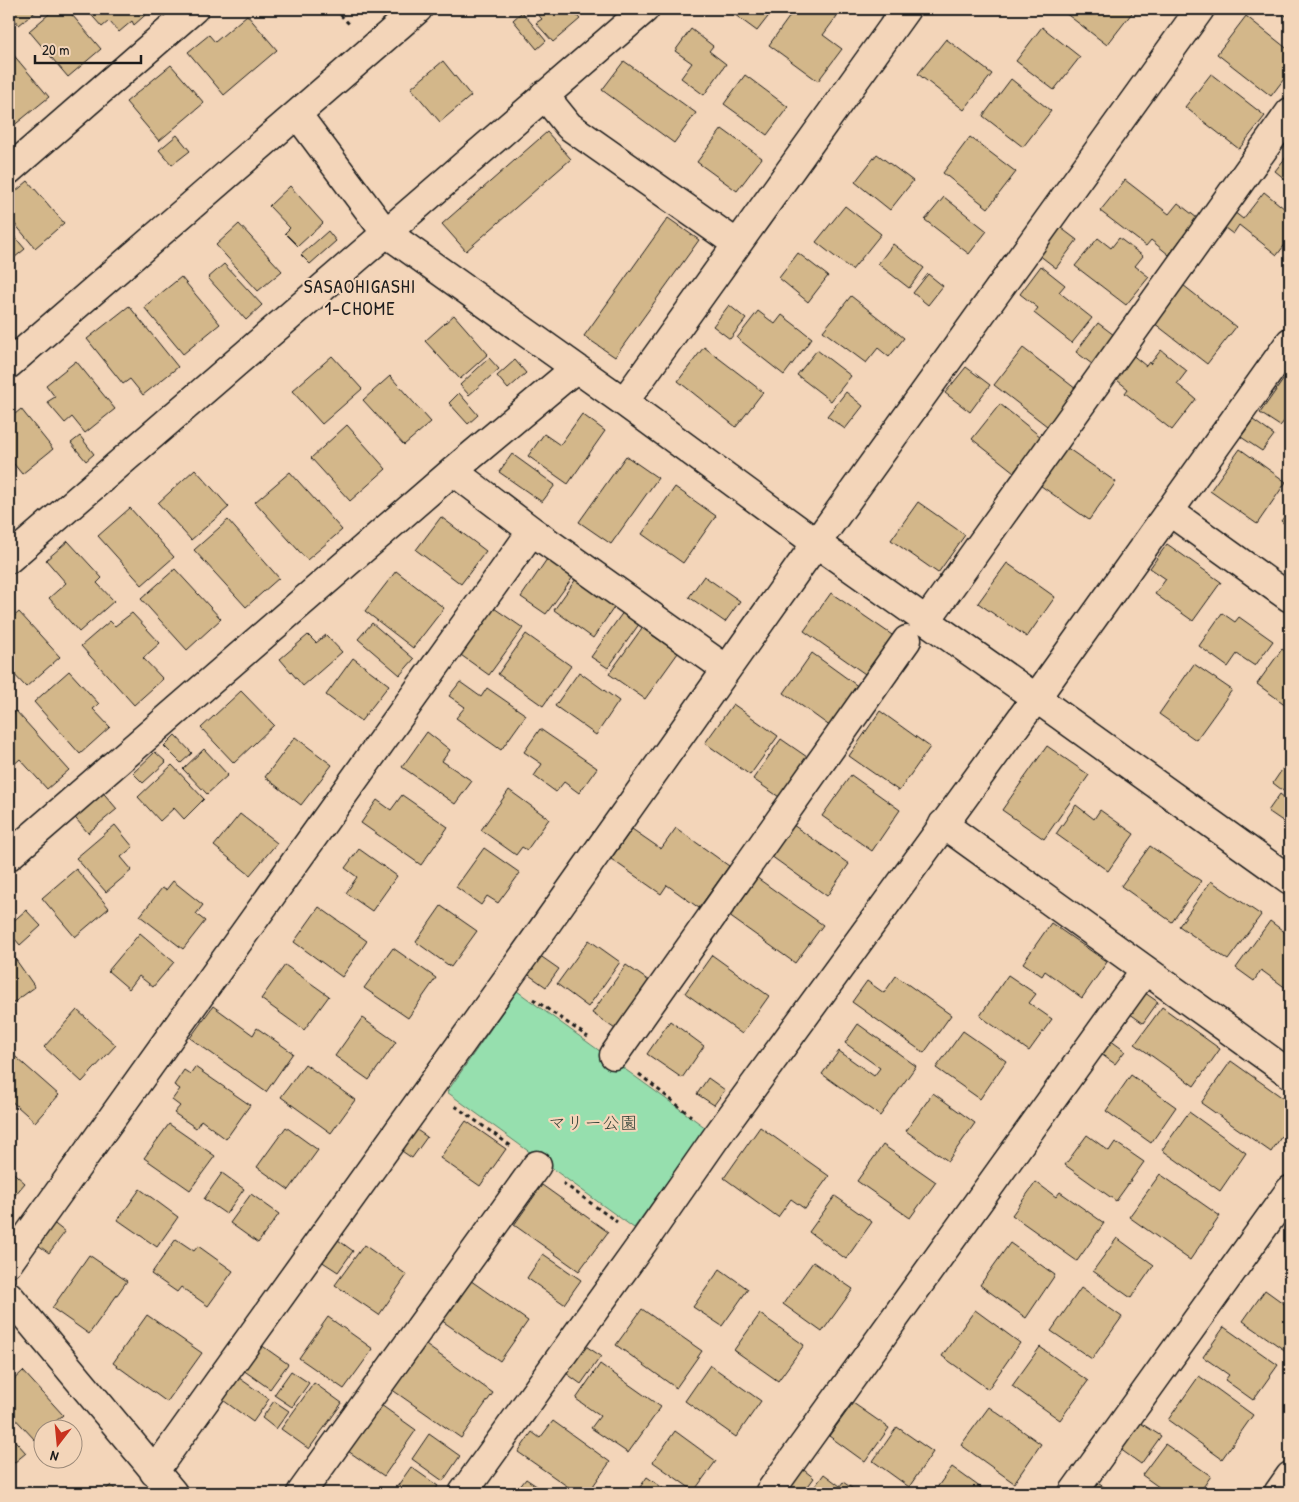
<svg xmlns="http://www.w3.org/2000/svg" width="1299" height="1502" viewBox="0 0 1299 1502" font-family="'Patrick Hand','Klee One',sans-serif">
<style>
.green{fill:#96dfae;stroke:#597e65}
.building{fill:#d3b78a;stroke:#1c1c1c}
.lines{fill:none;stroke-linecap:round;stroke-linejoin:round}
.minor-casing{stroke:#1c1c1c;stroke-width:31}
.path{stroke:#1c1c1c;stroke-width:3;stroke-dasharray:4 4;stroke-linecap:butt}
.minor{stroke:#f3d5b9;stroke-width:28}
.labels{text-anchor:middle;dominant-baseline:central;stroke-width:4.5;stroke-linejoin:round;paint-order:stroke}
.park-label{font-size:18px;fill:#344339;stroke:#f3d5b9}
.neighbourhood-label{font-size:19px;letter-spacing:1px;fill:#1c1c1c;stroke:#f3d5b9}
</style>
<rect width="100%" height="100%" fill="#f3d5b9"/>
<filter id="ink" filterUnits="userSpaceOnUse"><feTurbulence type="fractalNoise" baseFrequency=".02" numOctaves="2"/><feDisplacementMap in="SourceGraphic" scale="10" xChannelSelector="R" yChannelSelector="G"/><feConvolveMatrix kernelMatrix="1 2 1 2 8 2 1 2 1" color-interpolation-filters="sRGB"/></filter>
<g filter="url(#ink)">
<!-- green -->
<path class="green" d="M517,991L706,1128L634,1228L447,1092Z"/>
<!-- building -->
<path class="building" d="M9,9H39L19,25L9,13Z
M55,9H67L101,49L68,77L29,31Z
M86,9H152L134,25L132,21L119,32L109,21L102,27Z
M533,9H571L580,19L553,42L536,23L542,19Z
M727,9H774L757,31Z
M795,9H827L837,16L823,35L842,49L818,81L769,45Z
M1060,9H1135L1107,45Z
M1277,9H1290V19Z
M522,12L546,41L537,49L513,20Z
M247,15L277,50L224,95L188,52L209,35L215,42Z
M1246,16L1290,51V71L1271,96L1217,54Z
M1042,27L1080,57L1054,90L1016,61Z
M691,29L713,46L709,51L726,64L704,95L681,78L692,63L675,51Z
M946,39L992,74L964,110L918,74Z
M11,52L49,97L12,127L9,123V54Z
M443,61L471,96L440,122L411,88Z
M624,61L696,113L674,143L602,90Z
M171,65L204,103L159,141L126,102Z
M1211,74L1265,116L1239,149L1185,107Z
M745,75L788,107L767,135L724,104Z
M1011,79L1051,111L1023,147L983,116Z
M722,129L762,158L737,191L697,162Z
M547,132L571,159L466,251L442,224Z
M177,135L190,151L172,165L159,150Z
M970,137L1016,172L988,208L943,173Z
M1290,152V183L1275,171Z
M877,154L913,181L890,210L855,182Z
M1125,180L1169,214L1178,203L1197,218L1169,255L1151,240L1146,246L1100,211Z
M28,181L64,223L35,248L9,217V197Z
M290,186L323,223L298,246L285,233L290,228L269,206Z
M1264,192L1290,213V238L1277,255L1239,225L1233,234L1217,222L1229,208L1243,219Z
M944,197L987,231L969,254L925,220Z
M845,206L881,234L852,270L816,242Z
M668,218L699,240L615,357L584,336Z
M239,224L282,271L258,291L216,245Z
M1061,228L1077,240L1056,268L1039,255Z
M9,230L25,249L9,262Z
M328,231L336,241L310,264L301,255Z
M1098,238L1111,248L1119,238L1143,256L1135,266L1149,277L1126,305L1075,266Z
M893,244L924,268L909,288L878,264Z
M798,253L828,276L808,302L779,278Z
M224,264L262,305L246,320L208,278Z
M1041,266L1065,285L1059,292L1092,318L1072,343L1034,313L1038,308L1020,294Z
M928,274L943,286L928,305L913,293Z
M181,277L220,324L183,354L144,307Z
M1183,285L1236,327L1207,364L1154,323Z
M851,296L904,338L889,357L878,348L866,363L823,331Z
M729,305L746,319L730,339L713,326Z
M129,306L178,367L143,395L130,379L123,384L87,339Z
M758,311L775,324L782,315L812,338L784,375L737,338Z
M454,315L488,354L460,379L425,341Z
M1098,323L1114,335L1092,364L1076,352Z
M704,347L763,392L736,427L678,381Z
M1023,348L1076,389L1047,426L994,385Z
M817,350L851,376L831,401L797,375Z
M1161,350L1187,371L1177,384L1196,399L1172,430L1125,393L1128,389L1112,376L1130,353L1146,366L1149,362L1150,364Z
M332,356L362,389L322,424L292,391Z
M489,358L499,369L469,395L460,385Z
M515,360L526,373L508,389L497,376Z
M76,361L115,409L85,433L72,417L65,423L47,402L55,397L46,385Z
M966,367L990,385L970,412L945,393Z
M1288,373L1290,375V422L1286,419L1280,426L1260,413Z
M390,376L431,422L404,445L363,400Z
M846,392L863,406L845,429L827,416Z
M459,393L478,415L468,424L449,403Z
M1000,404L1041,437L1014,472L972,439Z
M21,409L53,449L22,474L9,458V419Z
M582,414L605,431L568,484L528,456L544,434L560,445Z
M1253,420L1274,435L1262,451L1241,437Z
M347,425L386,469L350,501L311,458Z
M80,436L94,454L86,461L71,443Z
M1063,445L1116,482L1089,520L1037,483Z
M1240,449L1286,482L1257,524L1210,491Z
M512,454L555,485L542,502L499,472Z
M626,456L658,478L611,544L579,522Z
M195,469L229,507L191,540L158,503Z
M290,472L342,530L307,560L255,502Z
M675,487L716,516L683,563L642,534Z
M918,502L965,535L938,573L891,540Z
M130,508L174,557L142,585L98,536Z
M1290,509V528L1281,521Z
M441,517L486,551L461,584L416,550Z
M228,520L279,578L246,607L194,550Z
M68,541L102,578L97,583L114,601L79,632L49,598L66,583L46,560Z
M1167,544L1221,582L1193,621L1155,594L1166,579L1150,568Z
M547,559L573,577L546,614L521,597Z
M1007,563L1055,597L1027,637L978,603Z
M175,569L221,619L187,650L141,599Z
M396,571L444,608L413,648L365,611Z
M704,576L740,601L725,622L689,597Z
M576,579L615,606L593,638L554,610Z
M831,593L895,637L868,676L804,631Z
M491,606L523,628L489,675L458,653Z
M626,608L642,620L608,668L591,657Z
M19,612L60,657L26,687L9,669V621Z
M132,613L160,643L143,658L163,679L134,705L81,646L110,621L115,626Z
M1222,613L1235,622L1239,617L1273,641L1255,666L1237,654L1228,667L1199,646Z
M372,623L414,659L400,675L358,639Z
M642,628L678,653L645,699L609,674Z
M526,634L571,666L543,706L498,674Z
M308,635L316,643L326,635L342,652L303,686L280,659Z
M1282,649L1290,655V708L1257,684Z
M812,653L859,687L831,727L784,693Z
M353,658L389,685L361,721L326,695Z
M1194,664L1232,690L1196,740L1159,714Z
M69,671L99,704L93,709L110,727L80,754L34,702Z
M579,672L619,701L596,735L555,706Z
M460,682L481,697L487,688L526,715L501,750L456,718L465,707L449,696Z
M241,691L274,725L234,763L201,728Z
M733,704L778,736L750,775L705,743Z
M16,711L69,770L47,789L20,759L9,769V718Z
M880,711L930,747L899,791L849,756Z
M540,729L597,768L579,793L564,782L556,792L534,776L542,764L524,752Z
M427,732L450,750L442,761L472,781L455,804L402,767Z
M175,735L192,753L181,763L164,746Z
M295,737L332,765L301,805L265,777Z
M781,739L810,759L782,799L753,779Z
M1047,746L1089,775L1044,839L1002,810Z
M204,749L228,775L207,794L183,769Z
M155,752L166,762L143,783L133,773Z
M1290,758V796L1273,783Z
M172,765L204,799L184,819L174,808L160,821L138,797Z
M851,775L900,810L872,851L822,816Z
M100,789L117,809L88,833L71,813Z
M509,790L549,819L527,850L522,847L516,855L481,830Z
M1280,794L1290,802V826L1268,811Z
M402,795L448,827L421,865L361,823L377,800L391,810Z
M1076,805L1094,819L1100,810L1134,834L1108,871L1056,834Z
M240,814L277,843L250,875L214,846Z
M115,825L133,847L121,857L132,870L106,892L76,858Z
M793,825L849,864L827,896L771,856Z
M676,828L729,866L699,908L667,885L661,894L611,859L632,829L661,849Z
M1150,846L1201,881L1172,922L1121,886Z
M484,848L520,873L498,903L487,896L481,905L456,887Z
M359,849L397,876L372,911L346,893L357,877L345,868Z
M76,869L109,908L75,937L42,898Z
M753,875L823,925L795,963L725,913Z
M173,881L203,905L196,914L205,921L183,949L140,916L162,888L166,890Z
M1211,881L1261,915L1228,960L1179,926Z
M441,906L477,931L451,967L416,942Z
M319,907L367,941L342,977L294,942Z
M26,910L41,926L20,945L9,932V925Z
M1270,921L1290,936V991L1261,970L1254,981L1236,968Z
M1051,923L1107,962L1082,998L1045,971L1042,976L1023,963Z
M140,933L174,962L153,987L139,976L129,989L108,971Z
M589,940L620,962L588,1007L557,984Z
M393,948L436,978L408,1018L364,988Z
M9,950L35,987L9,1006Z
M539,955L559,969L546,987L526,973Z
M712,955L769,996L742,1034L685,993Z
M285,965L329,996L304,1030L261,999Z
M626,965L652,983L618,1031L592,1013Z
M1008,975L1036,994L1029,1003L1052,1019L1029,1051L980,1016Z
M896,976L951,1015L924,1053L852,1002L867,981L884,993Z
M1138,988L1158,1002L1143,1023L1123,1009Z
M213,1006L253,1035L257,1028L293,1053L266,1092L190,1038Z
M1162,1007L1220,1049L1194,1086L1135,1044Z
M77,1010L116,1045L82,1082L44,1047Z
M362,1018L396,1042L369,1080L335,1056Z
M670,1021L704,1046L682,1078L647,1054Z
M858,1024L916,1066L880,1116L822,1074L839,1051L874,1076L880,1068L845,1043Z
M963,1031L1006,1061L980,1099L936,1068Z
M1103,1035L1125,1051L1115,1064L1094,1049Z
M9,1051L59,1095L35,1122L9,1099Z
M1231,1061L1290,1103V1124L1271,1152L1201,1103Z
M305,1064L355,1100L331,1133L281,1097Z
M195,1067L250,1105L226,1139L201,1120L196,1128L174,1113L180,1106L172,1100L180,1089L174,1085L184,1070L190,1074Z
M1131,1075L1176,1107L1151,1143L1106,1111Z
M708,1078L725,1090L714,1105L697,1094Z
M933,1093L975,1123L948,1161L906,1131Z
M1189,1112L1246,1153L1220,1191L1162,1150Z
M466,1121L506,1149L480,1186L440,1158Z
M169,1124L215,1156L190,1190L144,1158Z
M408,1124L427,1137L412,1158L393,1145Z
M286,1127L318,1150L289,1190L257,1167Z
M760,1127L829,1176L805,1209L791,1199L778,1217L724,1178Z
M1087,1135L1109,1151L1115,1142L1144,1162L1116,1201L1065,1165Z
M883,1145L936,1182L910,1218L857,1181Z
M9,1169L25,1183L9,1202Z
M222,1173L244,1189L226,1214L204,1199Z
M1160,1174L1220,1216L1190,1260L1129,1217Z
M1036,1182L1056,1197L1060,1192L1104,1223L1077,1261L1012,1215Z
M542,1185L608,1232L579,1271L514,1225Z
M140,1189L178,1217L157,1247L118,1220Z
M251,1194L279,1214L258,1243L230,1223Z
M835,1196L872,1222L846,1259L809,1232Z
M47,1218L65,1232L49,1253L31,1240Z
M334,1237L353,1251L338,1272L318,1259Z
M1117,1238L1154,1265L1131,1298L1093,1271Z
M176,1239L194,1251L198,1246L233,1271L208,1306L181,1287L177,1292L151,1274Z
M1010,1243L1055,1275L1026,1318L980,1285Z
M364,1245L407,1275L379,1315L335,1285Z
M543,1254L581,1280L564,1304L527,1278Z
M89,1255L127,1281L89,1334L52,1308Z
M813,1262L853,1289L822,1332L783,1304Z
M720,1269L748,1289L722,1326L693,1307Z
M467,1278L528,1321L500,1361L438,1318Z
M1081,1288L1122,1317L1092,1359L1051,1331Z
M1265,1290L1290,1308V1354L1243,1321Z
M642,1309L702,1351L676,1388L616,1345Z
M975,1310L1020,1343L988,1389L942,1356Z
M760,1314L804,1345L778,1381L734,1350Z
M147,1315L202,1353L167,1402L113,1363Z
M328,1317L373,1349L344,1389L299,1358Z
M1224,1327L1278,1365L1253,1400L1225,1380L1229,1375L1203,1357Z
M254,1340L288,1364L270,1389L236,1365Z
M578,1341L601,1356L581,1384L559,1368Z
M423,1343L493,1393L461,1438L391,1389Z
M1040,1347L1088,1381L1060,1420L1012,1386Z
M9,1353L15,1360L9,1365Z
M600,1364L661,1407L628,1453L591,1428L600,1416L576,1399Z
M710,1365L761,1401L736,1437L685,1401Z
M23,1371L63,1415L46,1430H42V1433L35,1440L9,1412V1384Z
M291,1371L309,1383L292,1407L274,1395Z
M232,1373L269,1399L253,1422L216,1395Z
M1199,1376L1253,1415L1222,1459L1168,1420Z
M314,1383L342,1403L309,1449L281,1429Z
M274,1401L289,1411L276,1429L262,1418Z
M853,1403L889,1428L865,1462L829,1436Z
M381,1405L416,1430L384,1476L348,1451Z
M989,1407L1041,1444L1014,1483L961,1445Z
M553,1421L610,1462L588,1493H577L518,1452L532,1432L540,1438Z
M1139,1422L1161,1436L1141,1464L1120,1449Z
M897,1427L933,1452L909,1487L873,1461Z
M675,1431L716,1461L694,1491L653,1462Z
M9,1434L26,1453L9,1467Z
M429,1434L460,1456L443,1481L412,1459Z
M1165,1444L1211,1476L1199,1493H1167L1142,1475Z
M796,1464L814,1478L803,1493H788L780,1487Z
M411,1467L438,1486L433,1493H397L394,1491Z
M952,1467L988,1493H933Z
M824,1474L840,1486L843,1482L859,1493H810Z
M647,1477L670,1493H636Z
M526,1479L547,1493H515Z
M1093,1480L1113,1493H1084Z
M111,1485L118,1493H102Z
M1133,1486L1144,1493H1128Z"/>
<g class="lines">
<defs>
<path id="minor" d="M544,95L569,126L737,244
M297,114L385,232L624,402L816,543L1036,698L1290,880
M9,170L194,9
M9,364L418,9
M624,402L906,9
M453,471L532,531
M1169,511L1290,598
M9,559L645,9
M926,621L1290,112
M943,824L1290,1074
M9,856L453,471L576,368
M614,1055L907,640
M9,1262L532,531L726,669
M9,1296L173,1493
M154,1472L506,981L802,563L1200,9
M301,1493L537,1165
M463,1493L644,1241L717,1136L1036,698L1290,342
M769,1493L1145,970
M1073,1493L1290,1190
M1278,1493L1290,1476"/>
</defs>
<!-- minor casing -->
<use href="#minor" class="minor-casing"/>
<!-- path -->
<path class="path" d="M335,9L350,25
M533,999L588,1037
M639,1074L691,1116
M455,1106L511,1146
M563,1183L617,1222"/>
<!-- minor -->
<use href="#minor" class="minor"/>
</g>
</g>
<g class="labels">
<!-- park labels -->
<g class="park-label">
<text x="593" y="1122">マリー公園</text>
</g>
<!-- neighbourhood labels -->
<g class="neighbourhood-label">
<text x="360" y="286">SASAOHIGASHI<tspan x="360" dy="22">1-CHOME</tspan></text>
</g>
</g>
<!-- margin -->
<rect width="1299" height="1502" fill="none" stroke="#f3d5b9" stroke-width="30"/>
<rect x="15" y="15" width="1269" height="1472" fill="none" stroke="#1c1c1c" stroke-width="2" filter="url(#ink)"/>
<!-- north arrow -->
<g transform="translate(58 1444) rotate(196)"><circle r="24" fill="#f3d5b9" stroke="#9d8b7a"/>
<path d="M0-4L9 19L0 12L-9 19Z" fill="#c8321e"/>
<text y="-8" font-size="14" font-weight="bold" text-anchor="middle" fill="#1c1c1c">N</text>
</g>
<!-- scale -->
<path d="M35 55v8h106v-8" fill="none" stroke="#1c1c1c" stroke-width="2.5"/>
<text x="42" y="55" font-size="15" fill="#1c1c1c" stroke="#f3d5b9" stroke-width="4" paint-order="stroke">20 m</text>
</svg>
